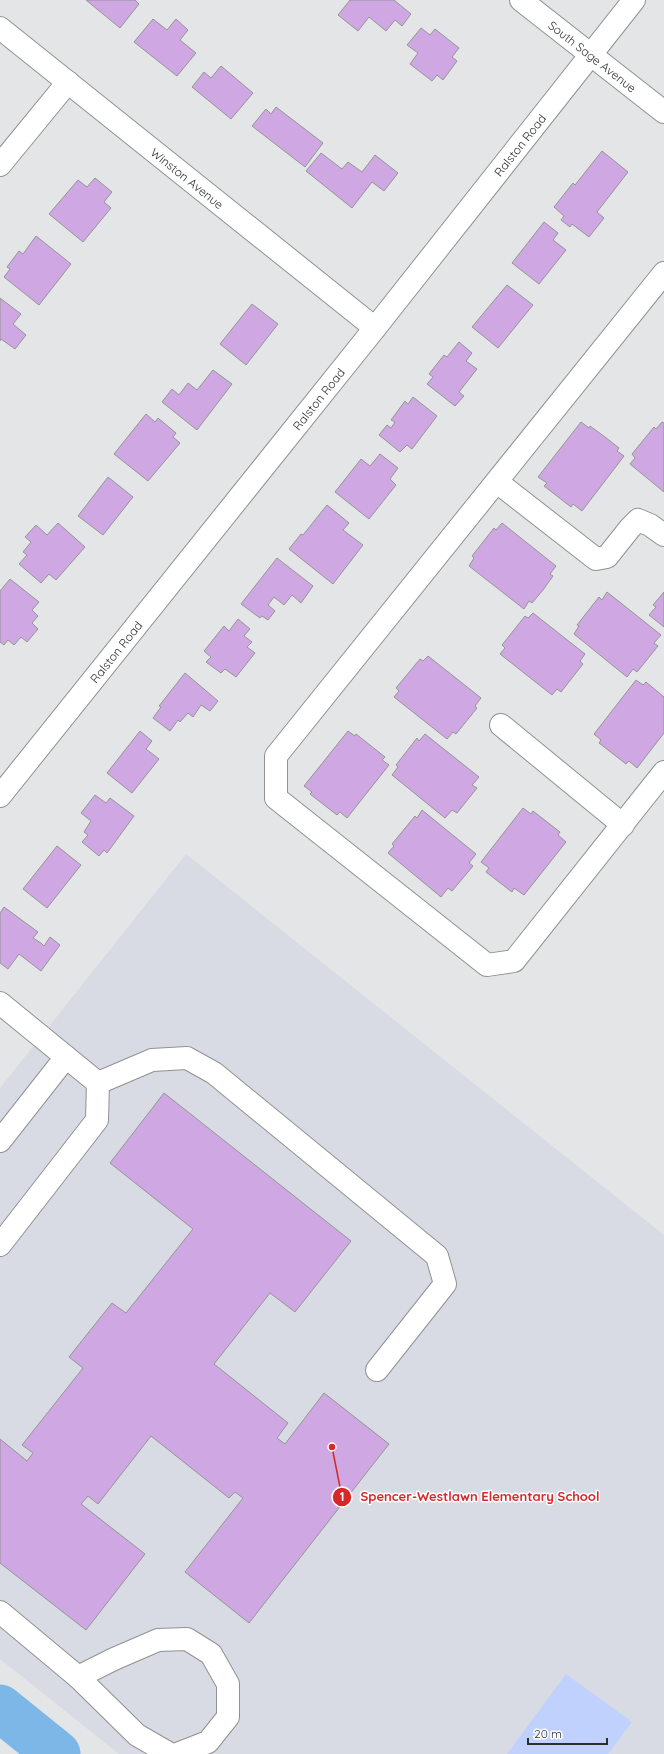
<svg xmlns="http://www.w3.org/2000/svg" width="664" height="1754" viewBox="0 0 664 1754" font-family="Quicksand,sans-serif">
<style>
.built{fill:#d8dbe4}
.green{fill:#c1d1fd}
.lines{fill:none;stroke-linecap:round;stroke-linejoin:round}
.river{stroke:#7db7e8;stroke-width:47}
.building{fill:#cea7e3;stroke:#959596}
.minor-casing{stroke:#909192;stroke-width:24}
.minor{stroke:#fff;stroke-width:22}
.labels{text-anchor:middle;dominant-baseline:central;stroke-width:3;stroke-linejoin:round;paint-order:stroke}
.street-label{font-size:12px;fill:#2d2e2e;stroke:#fff}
.leader{fill:none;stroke:#d62828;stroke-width:1.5}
.callout-dot{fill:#d62828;stroke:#fff;stroke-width:1.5}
.mark-label{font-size:12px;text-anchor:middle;font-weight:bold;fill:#fff}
.callout-label{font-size:13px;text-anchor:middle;font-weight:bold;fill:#d62828;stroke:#fff;stroke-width:3;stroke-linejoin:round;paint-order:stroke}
</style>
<rect width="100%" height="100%" fill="#e4e5e7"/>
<!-- built -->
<path class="built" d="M186,854L664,1235V1754H119L0,1659V1088Z"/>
<!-- green -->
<path class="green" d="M566,1674L632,1722L608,1754H507Z"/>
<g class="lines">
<!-- river -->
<path class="river" d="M0,1708L57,1754"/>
</g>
<!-- building -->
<path class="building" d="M86,0H135L139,4L120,28Z
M350,0H394L411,14L402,26L395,20L386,31L369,17L358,31L338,15Z
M153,19L167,30L176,19L188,30L180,40L196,53L177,76L134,42Z
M421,28L430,35L435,29L459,48L452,57L457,61L443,80L437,75L432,81L410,64L418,53L407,45Z
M221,66L253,93L231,119L192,87L204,72L211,78Z
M276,107L323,143L305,167L252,126L266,109L271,114Z
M602,151L628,172L597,212L604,218L589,237L572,224L570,227L561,220L564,216L554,207L573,183L575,185Z
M321,153L342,169L348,162L362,172L375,155L398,173L384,191L372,182L352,208L306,171Z
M95,178L112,192L104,202L111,208L83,242L49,214L78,180L87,187Z
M544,222L558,233L553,240L566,250L539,284L512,263Z
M36,236L71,264L39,305L4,277L10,269L7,267L19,251L23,254Z
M507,285L533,305L498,348L472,327Z
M0,298L21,314L13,324L26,335L15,349L1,339L0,341Z
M252,304L278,324L246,365L220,344Z
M459,342L472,353L466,361L477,369L459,392L464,396L455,406L427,384L433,377L429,374L444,355L447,357Z
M213,370L232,384L197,430L162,402L172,389L179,395L188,383L197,390Z
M413,397L437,416L412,449L407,445L400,452L379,435L387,425L391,428L395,422L391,420L405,401L408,404Z
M146,414L155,422L158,418L176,433L173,437L180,443L148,481L114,454Z
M581,422L589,428L590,426L605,437L619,448L617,451L624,456L582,511L573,504L571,507L544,486L547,483L538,477Z
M662,422L664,423V492L630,464L635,458L632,454L654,427L656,429Z
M380,454L398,468L390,479L396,485L369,519L335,492L361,459L370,466Z
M108,477L133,497L103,535L78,516Z
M327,505L349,523L343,530L363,545L333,584L289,549L301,534L303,535Z
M58,523L85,547L56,580L49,574L41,583L19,564L27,555L23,552L31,542L25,537L36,525L47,535Z
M502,523L556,566L550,574L553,576L543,590L532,603L529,601L524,609L469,566L474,558L472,556L494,528L496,530Z
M277,558L313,586L301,603L292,595L284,605L274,597L268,605L275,611L268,620L262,616L260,618L241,604Z
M10,579L39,602L32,610L38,616L32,623L38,629L27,642L21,637L14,645L8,640L4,645L0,642V591Z
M607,592L661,635L654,643L658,646L637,672L633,669L627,677L574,634L579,626L577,625L599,597L602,600Z
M664,592V627L649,615L656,607L653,605Z
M533,613L585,654L580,661L583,664L561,692L557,689L552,695L500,654L505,648L502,645L525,616L528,618Z
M238,619L250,629L244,636L252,642L247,647L255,653L236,677L225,669L221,673L206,662L211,657L204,651L224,626L229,631Z
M428,656L481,698L475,706L477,708L456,734L453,732L447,739L394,697L399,691L396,688L420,659L423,661Z
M185,673L218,701L210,711L201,705L193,717L188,713L180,722L178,720L170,731L153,718L161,707L159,706Z
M636,680L643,685L646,682L664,697V733L637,768L629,761L626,764L599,743L601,740L594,734Z
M140,731L152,741L146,749L159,759L132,793L107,773Z
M348,731L355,736L356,734L385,757L382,760L389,765L347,818L340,812L337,815L310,794L312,792L304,786Z
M425,734L479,777L472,785L477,788L457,813L452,810L445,818L392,775L398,767L396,765L417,738L419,741Z
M95,795L106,803L110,798L134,816L107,853L104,850L99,856L82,842L88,835L84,832L91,821L81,813Z
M523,808L531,814L533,811L560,832L558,835L566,842L524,895L514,888L512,892L486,872L489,868L481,862Z
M422,810L476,854L469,863L473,866L452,891L448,888L441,897L388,853L394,846L392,844L415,816L417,818Z
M57,846L81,865L47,908L23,889Z
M4,907L38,932L33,938L41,943L44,946L50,937L60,945L41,971L19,954L8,969L0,963V913Z
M164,1093L351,1241L295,1312L270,1293L214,1364L288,1423L277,1438L285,1444L324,1393L389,1444L249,1623L185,1572L243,1498L235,1492L229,1498L151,1436L98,1504L88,1496L81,1504L145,1554L86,1630L0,1563V1439L27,1461L33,1453L22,1445L83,1368L69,1357L112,1303L126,1313L193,1229L110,1163Z"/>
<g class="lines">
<defs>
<g id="minor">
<path id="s1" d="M521,0L664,112"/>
<path id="s2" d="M0,28L375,328"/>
<path d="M0,165L68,82"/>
<path d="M664,273L276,756V798L487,965L514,961L664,772"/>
<path d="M497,482L596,559L607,557L630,528L638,520L650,525L664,535"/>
<path d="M501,725L623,825"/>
<path id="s3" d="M0,796L375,328L634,0"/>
<path d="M0,1003L98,1083"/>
<path d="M0,1141L66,1057"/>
<path d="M0,1245L97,1120L98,1083L152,1060L187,1058L214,1073L437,1256L445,1284L377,1370"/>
<path d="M0,1612L78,1677"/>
<path d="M170,1754L137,1735L78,1677L114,1659L158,1640L187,1639L211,1654L228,1684V1717L208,1742L177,1754"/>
</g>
</defs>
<!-- minor casing -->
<use href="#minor" class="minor-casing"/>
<!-- minor -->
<use href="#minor" class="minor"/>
</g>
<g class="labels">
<!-- street labels -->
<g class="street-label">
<text stroke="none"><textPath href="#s1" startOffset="91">South Sage Avenue</textPath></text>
<text stroke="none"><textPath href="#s3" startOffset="833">Ralston Road</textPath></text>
<text stroke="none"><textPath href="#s2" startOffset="240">Winston Avenue</textPath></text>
<text stroke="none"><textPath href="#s3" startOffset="509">Ralston Road</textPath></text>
<text stroke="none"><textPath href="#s3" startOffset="185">Ralston Road</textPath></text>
</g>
</g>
<!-- callouts -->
<path class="leader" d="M332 1447L342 1497"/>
<g class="callout-dot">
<circle cx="332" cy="1447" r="4"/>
<circle cx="342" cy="1497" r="10"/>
</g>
<g class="mark-label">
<text x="342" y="1501">1</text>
</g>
<g class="callout-label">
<text x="480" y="1501">Spencer-Westlawn Elementary School</text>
</g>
<!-- scale -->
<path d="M528 1738v6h79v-6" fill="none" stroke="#2d2e2e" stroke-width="2"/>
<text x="534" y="1738" font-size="12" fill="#2d2e2e" stroke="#ffffff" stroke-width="3" paint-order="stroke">20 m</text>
</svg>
